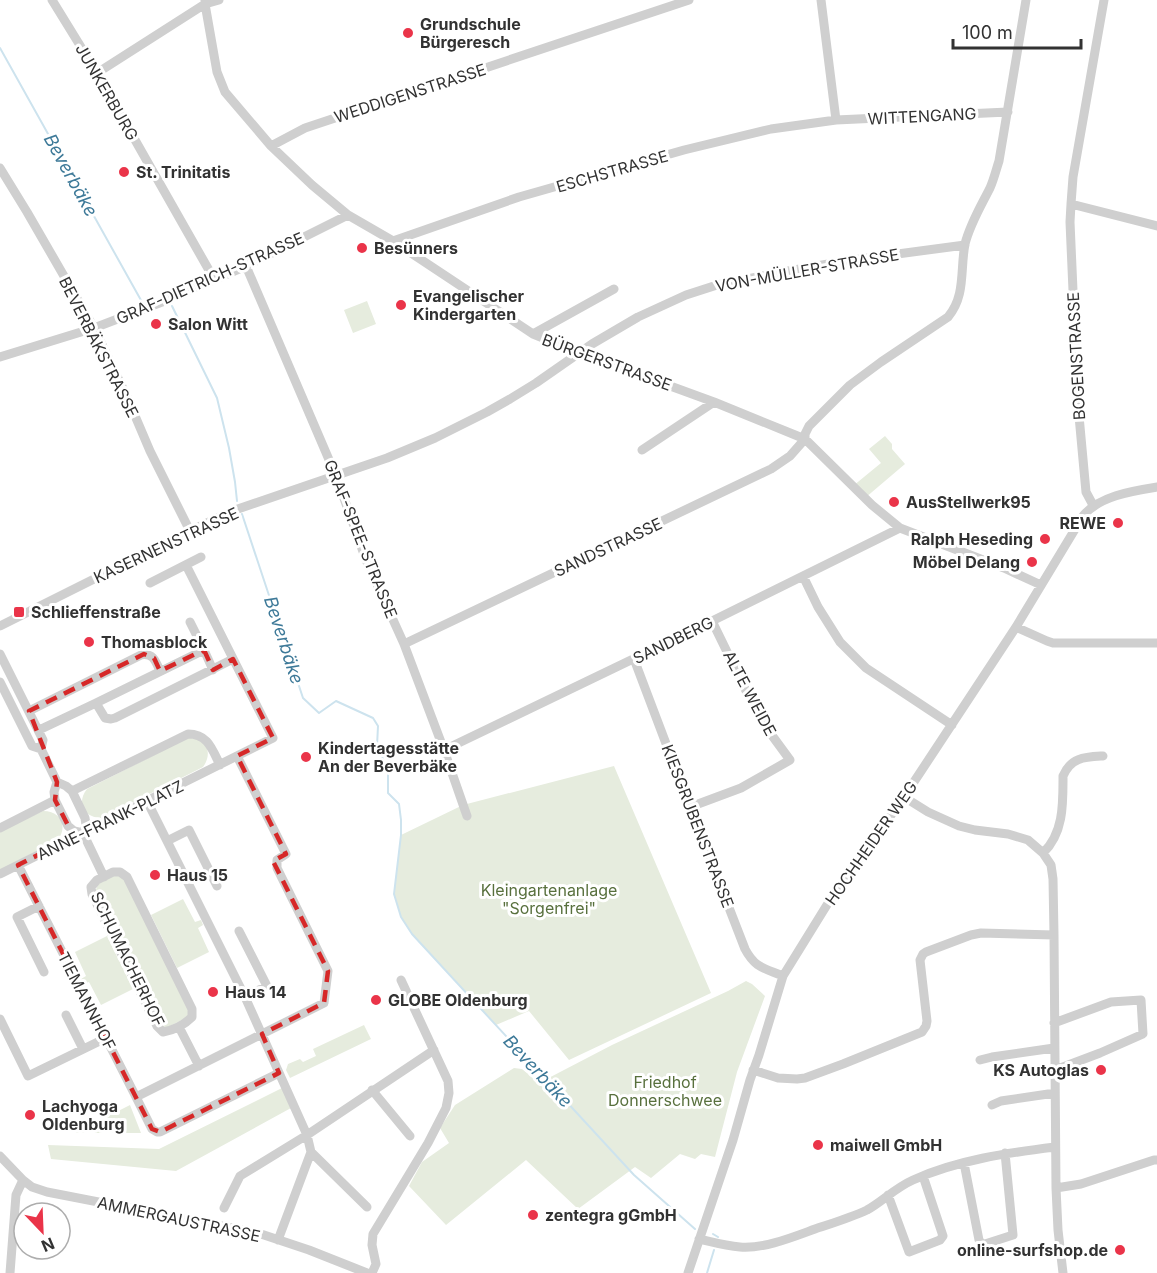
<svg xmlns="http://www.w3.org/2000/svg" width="1157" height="1273" viewBox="0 0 1157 1273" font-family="Inter,sans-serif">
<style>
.green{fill:#e6ecde}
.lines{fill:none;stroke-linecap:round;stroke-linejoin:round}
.stream{stroke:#cde3ee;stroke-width:2}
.minor{stroke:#cfcfcf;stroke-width:9}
.marked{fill:none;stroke:#d62828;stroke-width:4.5;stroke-dasharray:12 8;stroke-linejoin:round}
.poi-dot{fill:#ea3449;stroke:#fff;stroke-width:2}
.labels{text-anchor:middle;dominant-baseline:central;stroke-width:6;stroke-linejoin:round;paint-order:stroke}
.poi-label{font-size:16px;font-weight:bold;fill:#323232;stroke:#fff;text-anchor:start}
.street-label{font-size:16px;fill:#323232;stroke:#fff}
.park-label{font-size:16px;fill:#58703d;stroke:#fff}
.water-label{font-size:18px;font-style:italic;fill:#3d7998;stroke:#fff}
</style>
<rect width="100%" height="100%" fill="#fff"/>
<!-- green -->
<path class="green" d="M367,301L376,324L353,333L344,310Z
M885,436L892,444V449L905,464L865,498L853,486L881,463L869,449Z
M188,738C192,738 195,738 199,739C210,745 210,758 203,767L102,818C84,818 76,803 87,789Z
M614,766L711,993L569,1060L529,1011L496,1025L412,934L402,919L394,894L401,835L463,805Z
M43,811C61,811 68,826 58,840L0,870V831Z
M117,875L124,879L188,1007V1017L166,1028L160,1025L96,896C94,883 105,877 117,875Z
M183,899L195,922L201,920L203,925L198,928L209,952L177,968L151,915Z
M107,936L133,989L101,1005L89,982L83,984L81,979L86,976L75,952Z
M746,981L752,984L765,996L737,1072L715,1157L701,1154L695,1159L680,1154L651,1178L635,1167L578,1209L526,1160L446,1225L409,1186L422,1162L449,1143L440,1128L455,1105L514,1068L522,1069L539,1083L612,1045L728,991Z
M364,1025L371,1039L290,1078L286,1070L288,1064L300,1059L303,1062L316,1056L313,1049Z
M282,1088L291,1108L176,1171L51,1159L48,1145L159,1149Z
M130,1105L141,1133H75Z"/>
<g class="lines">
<!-- stream -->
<path class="stream" d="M0,48L142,302
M172,306L217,398L229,448L235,482L237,501
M242,514L303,698L319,713L336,701L373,718L378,726L377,746L388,770V793L399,804L401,820V835L394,894L401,917L412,934L634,1175L695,1229
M713,1234L718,1237
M707,1273L714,1250"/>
<!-- minor -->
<path class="minor" d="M52,0L97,73L214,279
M205,0V4L217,72L225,92L271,146L312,185L348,215L393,241L533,334L580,353L714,402L805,439L872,505L900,528L1004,568L1041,585
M821,0L836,120
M97,73L205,4L219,0
M271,146L305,128L689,0
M0,168L27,212L94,328L127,397L150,451L190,531
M1071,204L1157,226
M393,241L519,197L684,150L771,129L836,120L1008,112
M246,266L336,476L366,560L404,644L444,750L467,816
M533,334L614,289
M0,357L94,328L162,302L246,266L348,215
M642,450L714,402
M1093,505L1086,492L1078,405L1070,222L1071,204L1073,177L1104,0
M803,576L818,607L840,642L866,668L952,725
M150,583L201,557
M190,622L204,650
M0,626L190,531L232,511L387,458L435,438L487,412L510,399L536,383L592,344L638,317L686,295L717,285L777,273L845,261L965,245
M1016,627L1047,641L1053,643H1157
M404,644L771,469L790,456L805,439V434L809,426L850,385L881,362L948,317C966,296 960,269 965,244C970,224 981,206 990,188C994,179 996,170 999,161L1026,0
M0,654L43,740L41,749L57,782
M634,659L690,807L745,949C755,968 764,968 783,976
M0,682L32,746L41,749
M96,703L204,650L213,670
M29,711L141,655C153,652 156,662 160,671
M39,730L96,703L105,718L111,719L115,718L233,659
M444,750L712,621L900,528
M237,756L286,854L277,860V868L328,971L324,1003L136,1097L152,1129L157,1132H160L279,1073
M57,782L66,786L72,791L85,818L86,825L83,833L74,831L68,826L55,800L54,792Z
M72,791L188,734C208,734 212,749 220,765
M904,797L928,812L959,826L975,830L1008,834L1028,840L1043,853L1051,865L1053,879L1054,935L1056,1188L1058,1230L1063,1273
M147,801L245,997L307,1135L311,1152L278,1240
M690,807L741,788L790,760L768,730L749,697L712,621
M0,828L55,800
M83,833L104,877
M167,841L189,830L217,886
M1043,853C1064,833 1063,803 1063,776C1071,757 1085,757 1103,756
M18,865L136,1097
M113,872H120L127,877L192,1009V1017C184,1025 174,1030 163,1032L157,1026L92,894L91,887L97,880Z
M0,874L273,738L186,565
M39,906L17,917L44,972
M239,931L267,986L245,997
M66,1015L83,1049
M0,1019L28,1076L106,1038
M1054,1023L1111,1002L1141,1000L1143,1034L1100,1053L1055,1070
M179,1027L199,1066
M980,1060L992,1057L1054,1048
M753,1070L778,1078L797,1079L805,1078L843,1064L922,1032L926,1026L927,1021L920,960L923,954L926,952L971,935L981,933L1054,935
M372,1090L410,1136
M992,1105L1001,1101L1055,1093
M311,1152L367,1207
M0,1156L23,1180L32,1187L47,1192L258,1233L309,1250L367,1273
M964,1163L979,1240L981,1243L985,1244L1013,1235L1005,1153
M1056,1188L1081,1184L1154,1160H1157
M888,1195L909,1252L940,1240L943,1236L923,1176
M224,1208L240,1176L307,1135L434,1050
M699,1239C712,1242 726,1246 740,1247C764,1249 793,1237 815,1229C833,1223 850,1218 867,1210C883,1201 895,1188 913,1180C957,1160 1007,1153 1055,1147
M10,1273L16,1195L23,1180
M372,1273L376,1264L372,1245L373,1234L428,1143L446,1108L449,1093L448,1081L401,980
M688,1273L733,1140L750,1080L759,1055L783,976L830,900L904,797L1016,627L1083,516C1099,496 1132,491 1157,487"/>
</g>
<!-- marked area -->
<path class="marked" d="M204,650L213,670L233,659L273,738L237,756L286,854L273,861L328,971L324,1003L262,1034L279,1073L160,1132L152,1129L18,865L74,837L55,800L57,782L29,711L144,654L154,658L160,671Z"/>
<!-- markers -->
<g class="poi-dot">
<circle cx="408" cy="33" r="6"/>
<circle cx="124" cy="172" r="6"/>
<circle cx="362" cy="248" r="6"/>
<circle cx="401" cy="305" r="6"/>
<circle cx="156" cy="324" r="6"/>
<circle cx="894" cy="502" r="6"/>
<circle cx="1118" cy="523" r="6"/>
<circle cx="1045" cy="539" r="6"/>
<circle cx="1032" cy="562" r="6"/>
<rect x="13" y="606" width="12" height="12" rx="3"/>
<circle cx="89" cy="642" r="6"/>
<circle cx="306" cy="757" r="6"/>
<circle cx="155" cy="875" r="6"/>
<circle cx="213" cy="992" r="6"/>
<circle cx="376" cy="1000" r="6"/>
<circle cx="1101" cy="1070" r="6"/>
<circle cx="30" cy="1115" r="6"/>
<circle cx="818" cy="1145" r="6"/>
<circle cx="533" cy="1215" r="6"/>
<circle cx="1120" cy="1250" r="6"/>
</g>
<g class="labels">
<!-- poi labels -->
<g class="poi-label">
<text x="420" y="24">Grundschule<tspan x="420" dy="18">Bürgeresch</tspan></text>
<text x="136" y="172">St. Trinitatis</text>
<text x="374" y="248">Besünners</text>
<text x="413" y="296">Evangelischer<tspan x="413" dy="18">Kindergarten</tspan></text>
<text x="168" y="324">Salon Witt</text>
<text x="906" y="502">AusStellwerk95</text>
<text x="1106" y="523" text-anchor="end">REWE</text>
<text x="1033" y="539" text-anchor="end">Ralph Heseding</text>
<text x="1020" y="562" text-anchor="end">Möbel Delang</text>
<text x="31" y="612">Schlieffenstraße</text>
<text x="101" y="642">Thomasblock</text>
<text x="318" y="748">Kindertagesstätte<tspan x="318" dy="18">An der Beverbäke</tspan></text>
<text x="167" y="875">Haus 15</text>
<text x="225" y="992">Haus 14</text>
<text x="388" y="1000">GLOBE Oldenburg</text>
<text x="1089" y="1070" text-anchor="end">KS Autoglas</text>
<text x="42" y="1106">Lachyoga<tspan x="42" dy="18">Oldenburg</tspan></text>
<text x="830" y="1145">maiwell GmbH</text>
<text x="545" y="1215">zentegra gGmbH</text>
<text x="1108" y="1250" text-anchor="end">online-surfshop.de</text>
</g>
<!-- street labels -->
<g class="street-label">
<text transform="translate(107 92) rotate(60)">JUNKERBURG</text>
<text transform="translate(410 93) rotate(-18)">WEDDIGENSTRASSE</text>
<text transform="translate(922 116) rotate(-3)">WITTENGANG</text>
<text transform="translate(612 171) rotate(-16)">ESCHSTRASSE</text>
<text transform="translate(807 270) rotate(-10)">VON-MÜLLER-STRASSE</text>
<text transform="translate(210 278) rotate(-24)">GRAF-DIETRICH-STRASSE</text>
<text transform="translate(99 347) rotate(63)">BEVERBÄKSTRASSE</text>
<text transform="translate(1076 356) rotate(-93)">BOGENSTRASSE</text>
<text transform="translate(607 362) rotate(20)">BÜRGERSTRASSE</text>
<text transform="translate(361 539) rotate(68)">GRAF-SPEE-STRASSE</text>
<text transform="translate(166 545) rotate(-25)">KASERNENSTRASSE</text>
<text transform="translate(608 547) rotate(-25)">SANDSTRASSE</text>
<text transform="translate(673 640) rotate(-26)">SANDBERG</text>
<text transform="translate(750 693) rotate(62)">ALTE WEIDE</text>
<text transform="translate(110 820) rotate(-26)">ANNE-FRANK-PLATZ</text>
<text transform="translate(698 826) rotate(69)">KIESGRUBENSTRASSE</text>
<text transform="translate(871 843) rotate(-55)">HOCHHEIDER WEG</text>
<text transform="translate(128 959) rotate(64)">SCHUMACHERHOF</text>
<text transform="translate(87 1001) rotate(63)">TIEMANNHOF</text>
<text transform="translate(179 1219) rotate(12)">AMMERGAUSTRASSE</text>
</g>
<!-- park labels -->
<g class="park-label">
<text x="549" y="890">Kleingartenanlage<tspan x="549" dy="18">"Sorgenfrei"</tspan></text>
<text x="665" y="1082">Friedhof<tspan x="665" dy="18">Donnerschwee</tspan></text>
</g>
<!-- water labels -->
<g class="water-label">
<text transform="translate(71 175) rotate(61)">Beverbäke</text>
<text transform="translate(284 640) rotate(72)">Beverbäke</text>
<text transform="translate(538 1071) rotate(47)">Beverbäke</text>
</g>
</g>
<!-- north arrow -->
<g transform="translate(42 1231) rotate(157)"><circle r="28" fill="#ffffff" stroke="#adadad" stroke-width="1.5"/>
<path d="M0-4.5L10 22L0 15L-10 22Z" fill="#ea3449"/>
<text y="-9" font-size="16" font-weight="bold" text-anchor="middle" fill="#323232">N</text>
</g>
<!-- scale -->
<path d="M953 39v9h128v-9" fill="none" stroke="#323232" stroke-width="3"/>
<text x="962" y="39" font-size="18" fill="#323232" stroke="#ffffff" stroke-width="4.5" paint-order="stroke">100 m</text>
</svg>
